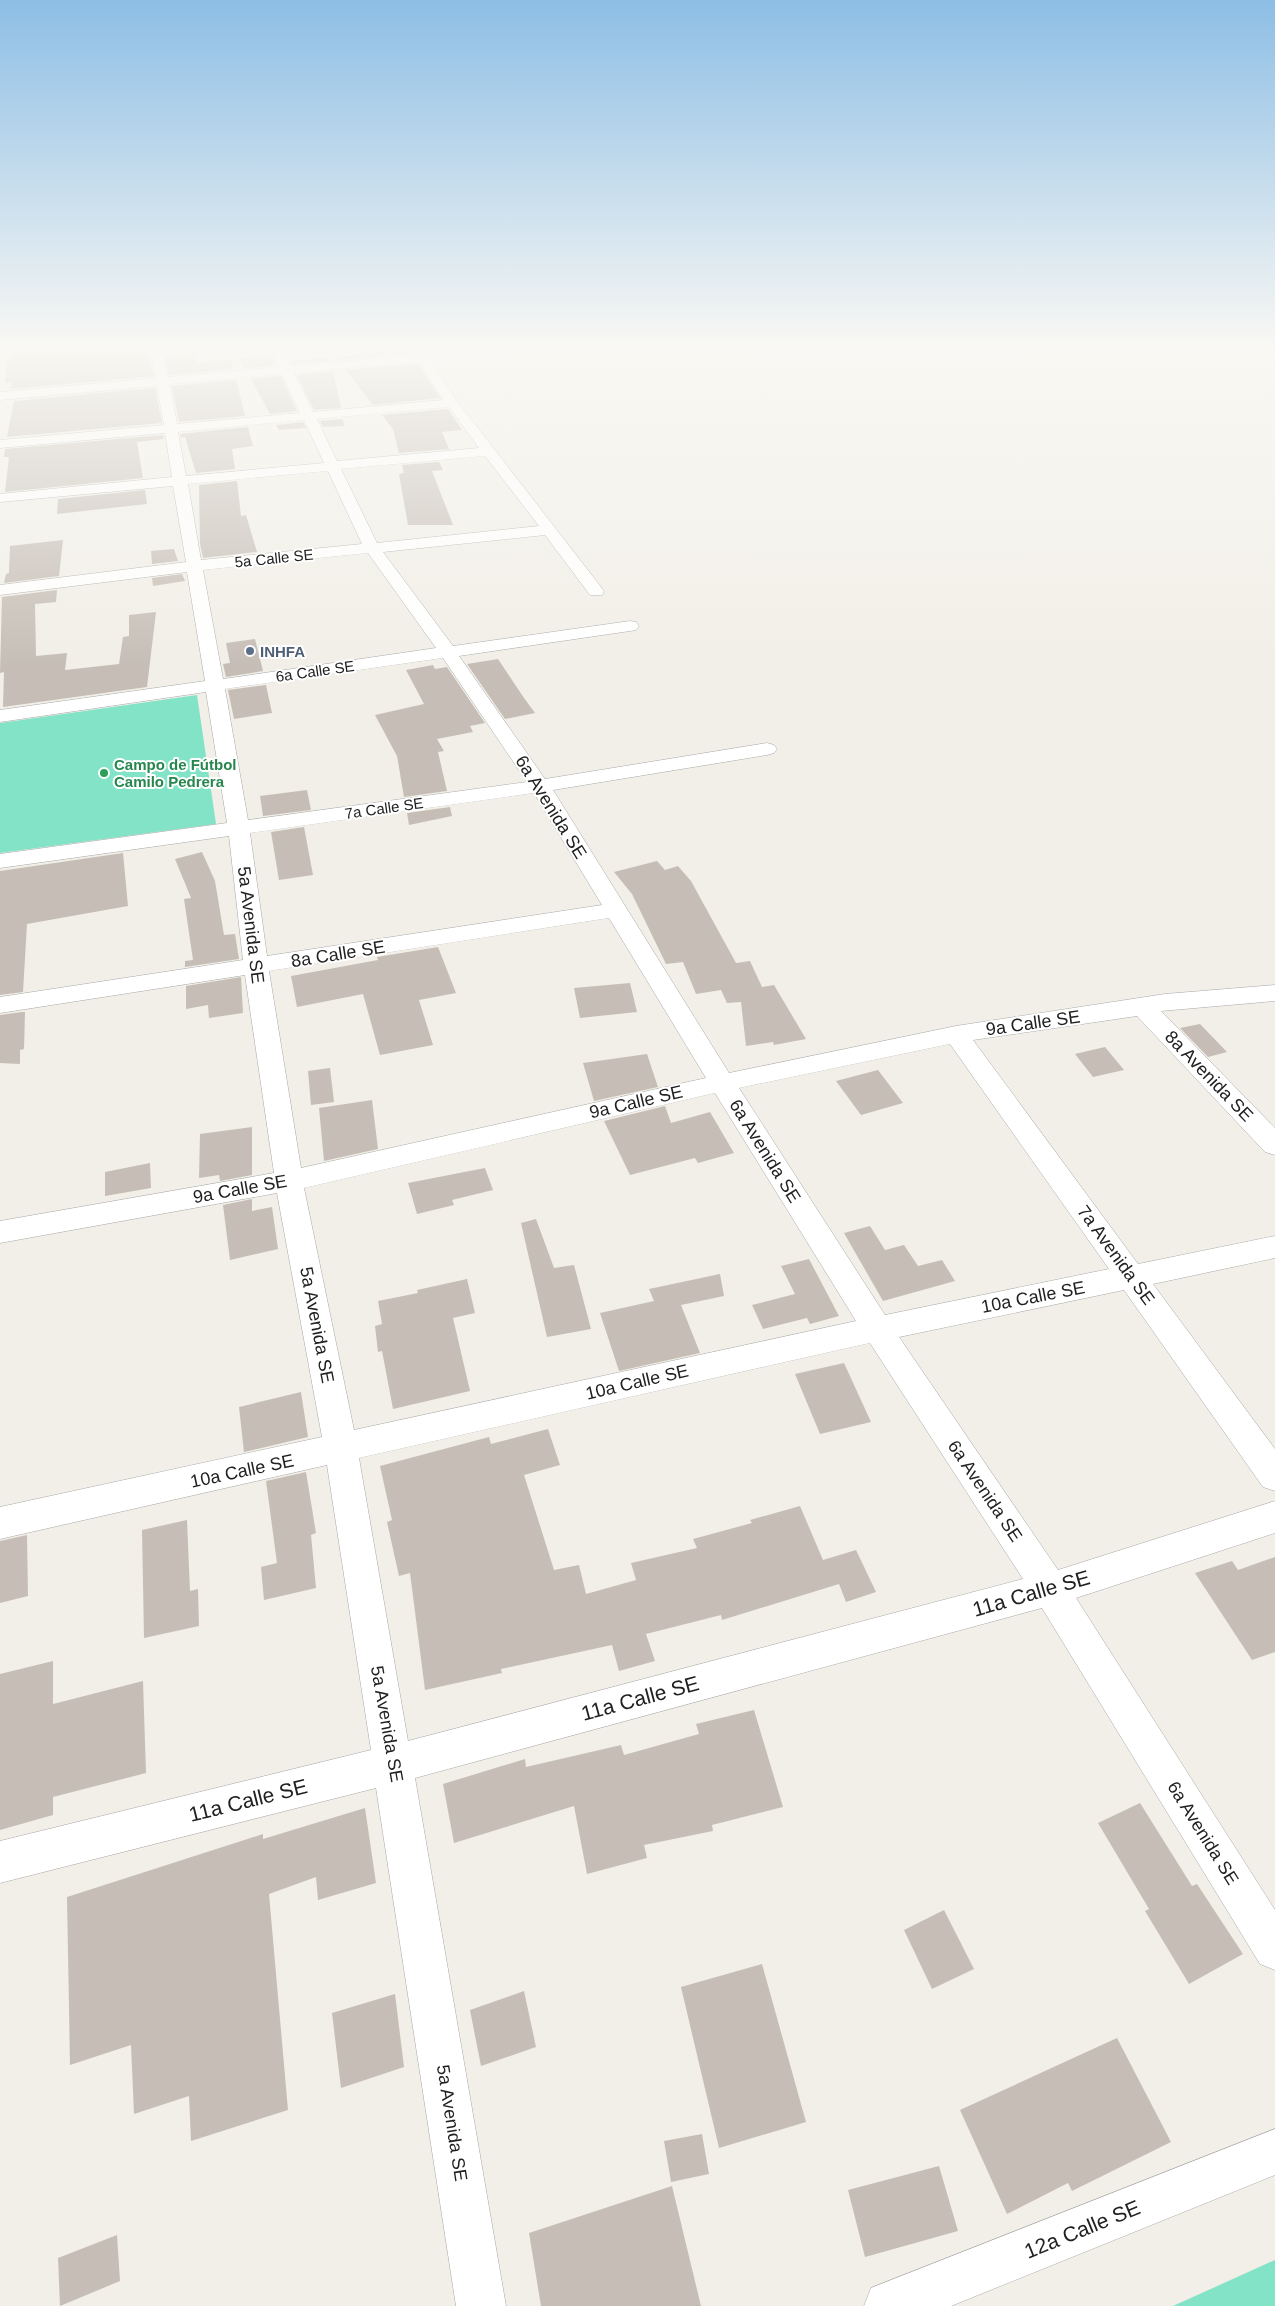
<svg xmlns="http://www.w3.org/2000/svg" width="1275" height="2306" viewBox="0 0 1275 2306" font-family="Arial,sans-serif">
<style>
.pitch{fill:#83e3c6}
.building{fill:#c6beb6}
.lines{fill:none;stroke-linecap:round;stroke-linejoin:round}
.minor-casing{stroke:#a8a8a8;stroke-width:1}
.minor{fill:#fff;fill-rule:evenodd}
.service-dot{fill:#5c6f8a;stroke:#fff;stroke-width:2}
.leisure-dot{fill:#2e9e5b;stroke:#fff;stroke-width:2}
.labels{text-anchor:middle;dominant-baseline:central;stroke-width:4;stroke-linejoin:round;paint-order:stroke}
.far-street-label{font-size:15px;fill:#212121;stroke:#fff}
.far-service-label{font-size:15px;font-weight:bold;fill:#4e5e75;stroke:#fff;text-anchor:start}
.far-leisure-label{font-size:15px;font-weight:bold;fill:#27864d;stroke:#fff;text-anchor:start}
.street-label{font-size:18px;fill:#212121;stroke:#fff}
.near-street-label{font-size:21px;fill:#212121;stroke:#fff}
</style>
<rect width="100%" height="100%" fill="#f1efe7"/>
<!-- pitch -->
<path class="pitch" d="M197,695L216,824L0,853V723Z
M1275,2260V2306H1173Z"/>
<!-- building -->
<path class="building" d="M86,344H146L154,376L10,389L12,382L5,383L7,359H11L12,351Z
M382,352L383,354L412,353L338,360L335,357Z
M194,354L196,363L231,359L233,369L169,375L165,357Z
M271,355L276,365L245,368L239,358Z
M330,357L331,361L292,364L291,361Z
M418,364L440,398L373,405L346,370Z
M333,371L341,408L314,410L297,375Z
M281,376L297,411L270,414L251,379Z
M236,380L245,416L179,422L172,386Z
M155,388L162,423L7,437L14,401Z
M448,409L462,430L442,432L449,449L399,453L393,429L382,415Z
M343,419L344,426L323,427L320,421Z
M303,422L306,428L279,430L276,425Z
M248,427L253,446L232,449L235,469L196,473L185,437L181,438L180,434Z
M163,435L164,439L137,442L143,478L5,492L9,457H4L5,449Z
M439,462L443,470L432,471L453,525H408L399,474L404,473L402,465Z
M237,481L241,516L246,515L257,552L203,558L200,544L199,485Z
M145,490L147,504L57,514L58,499Z
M63,540L59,576L4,583L6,574L9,573L10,546Z
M174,549L178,561L152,564L151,551Z
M182,574L185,581L153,586L152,578Z
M57,590L56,602L35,604L36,656L67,653L65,670L119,664L123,637L129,636V615L156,612L147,687L3,707L4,672L0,673L2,597Z
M255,639L263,671L226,677L223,664L230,663L226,643Z
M498,659L524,698L535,713L505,719L467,664Z
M433,665L435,669L447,667L485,723L470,726L473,732L437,739L444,751L438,752L447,791L404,797L397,756L375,715L424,704L406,670Z
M266,685L272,713L234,719L228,690Z
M307,790L311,810L263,816L260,796Z
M450,807L452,816L409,825L407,813Z
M304,827L313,875L279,880L271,832Z
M202,852L215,881L224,935L235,934L239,959L185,967V961L193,960L184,899L191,898L175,859Z
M123,853L128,906L27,924L23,992L0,995V871Z
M657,861L665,870L678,866L691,881L736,963L750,961L762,987L774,985L806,1039L774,1045L773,1042L746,1046L741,1002L727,1003L721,990L696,994L683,962L666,964L632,894L614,872Z
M438,947L456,993L419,1000L433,1045L380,1055L363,994L297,1007L291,976L378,960L377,957Z
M241,977L243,1013L209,1018L208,1005L186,1009V986Z
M630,983L637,1012L580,1018L574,988Z
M22,1012H25L24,1049L20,1050V1064L0,1063V1015Z
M1200,1024L1227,1052L1208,1057L1180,1028Z
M1105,1047L1124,1070L1093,1077L1075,1054Z
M647,1054L658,1087L594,1101L583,1063Z
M330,1068L334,1102L311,1105L308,1071Z
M878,1070L903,1103L861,1115L836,1081Z
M372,1100L378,1149L324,1161L319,1108Z
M665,1106L671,1123L710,1112L734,1153L698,1163L695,1158L630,1175L604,1121Z
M252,1127V1175L220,1181L219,1175L199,1178L200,1134Z
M150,1163L151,1188L105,1196V1172Z
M485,1168L493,1190L452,1200L454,1205L417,1214L408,1183Z
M252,1199V1211L272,1207L278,1249L230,1260L223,1205Z
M536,1219L554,1268L574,1265L591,1329L547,1337L521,1223Z
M870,1226L885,1250L904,1245L918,1266L942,1260L955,1281L883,1301L844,1233Z
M809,1259L839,1316L810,1324L807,1318L763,1329L752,1305L795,1294L781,1266Z
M720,1274L724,1296L681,1305L700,1353L619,1371L600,1313L654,1301L649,1289Z
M467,1279L475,1313L453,1318L470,1391L393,1409L382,1351L378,1352L375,1326L382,1324L378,1301L418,1293L417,1290Z
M844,1363L871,1422L820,1434L795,1374Z
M301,1392L308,1437L244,1452L239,1407Z
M548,1429L560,1465L524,1475L554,1570L579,1565L586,1594L636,1580L631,1563L697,1548L693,1539L752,1523L750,1520L800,1506L823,1560L856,1550L876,1592L846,1602L839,1584L722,1620L721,1615L646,1634L655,1661L619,1671L612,1645L501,1669L502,1673L425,1690L410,1573L399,1576L387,1522L392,1520L380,1466L489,1437L491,1444Z
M306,1472L316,1533L311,1535L316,1588L264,1600L261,1567L277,1563L266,1481Z
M187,1520L190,1591L198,1589L199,1626L144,1638L142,1530Z
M27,1535L28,1596L0,1603V1541Z
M1275,1557V1652L1252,1660L1195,1573L1232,1561L1238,1570Z
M53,1661V1704L143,1681L146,1773L53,1797V1815L0,1830V1674Z
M754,1710L783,1807L712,1825L713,1831L644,1845L647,1858L587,1874L574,1806L454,1843L443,1784L525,1759L526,1767L621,1745L624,1755L699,1734L696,1724Z
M1140,1803L1192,1886L1197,1884L1243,1954L1189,1984L1145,1911L1149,1909L1098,1823Z
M365,1808L376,1883L318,1900L316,1877L269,1894L288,2110L191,2141L189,2096L134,2114L131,2045L70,2065L67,1897L263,1834V1839Z
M944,1910L974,1969L932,1989L904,1930Z
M762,1964L806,2122L719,2148L681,1987Z
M524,1991L536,2047L481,2066L470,2010Z
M395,1994L404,2067L341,2088L332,2013Z
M1117,2038L1171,2142L1072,2191L1068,2183L1007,2214L960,2110Z
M702,2134L709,2174L671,2182L664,2141Z
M939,2166L958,2231L865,2257L848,2190Z
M672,2186L701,2306H541L529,2233Z
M117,2235L120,2281L60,2306L58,2258Z"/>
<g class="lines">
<defs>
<path id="minor" d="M0,344H34L28,348L0,350Z
M148,344H160L168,377L279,367L268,344H280L291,366L415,355L409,344H421L457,401L604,591L602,595H590L545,535L383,552L453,646L630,621L636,622L639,626L636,630L630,631L459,656L545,779L767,743L774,745L777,749L774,753L767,755L553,790L729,1073L956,1026L1165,994L1275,985V1001L1161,1011L1275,1128V1155L1265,1152L1137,1016L973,1040L1138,1264L1275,1236V1258L1153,1284L1275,1449V1491L1263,1487L1124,1290L899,1337L1058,1570L1275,1501V1533L1076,1598L1275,1910V1970L1260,1964L1042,1608L415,1778L506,2306H456L376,1788L0,1883V1841L371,1750L327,1465L0,1539V1507L322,1437L277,1193L0,1243V1221L274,1173L245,975L0,1013V997L243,960L229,836L0,868V854L227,823L206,692L0,722V710L205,681L187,572L0,595V585L186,562L173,486L0,502V494L172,477L165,433L0,448V440L164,425L157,386L0,400V392L156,378ZM419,362L443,400L313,412L294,373ZM282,374L300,413L177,424L170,384ZM449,407L479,448L337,461L317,419ZM304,420L324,463L186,476L178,432ZM485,456L539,526L377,543L341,469ZM328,471L362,544L201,560L188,484ZM368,553L436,648L223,679L203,570ZM443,658L527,782L248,820L225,689ZM534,793L602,905L267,956L250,833ZM609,918L706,1078L301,1168L269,971ZM950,1044L1109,1269L885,1315L739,1088ZM715,1093L856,1321L354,1430L304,1188ZM870,1343L1023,1579L408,1741L359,1458Z
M1275,2129V2175L951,2306H864L871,2288Z"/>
</defs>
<!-- minor casing -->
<use href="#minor" class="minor-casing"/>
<!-- minor -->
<use href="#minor" class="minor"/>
</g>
<!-- sky -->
<linearGradient id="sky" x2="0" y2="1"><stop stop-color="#8dbee5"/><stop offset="0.52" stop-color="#f9f8f4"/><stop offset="1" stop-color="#f9f8f4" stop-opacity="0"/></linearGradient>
<rect width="1275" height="666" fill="url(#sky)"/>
<!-- markers -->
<circle class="service-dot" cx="250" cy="651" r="5"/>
<circle class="leisure-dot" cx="104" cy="773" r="5"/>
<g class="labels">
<!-- far-street labels -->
<g class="far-street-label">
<text transform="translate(274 558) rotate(-6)">5a Calle SE</text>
<text transform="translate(315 671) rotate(-8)">6a Calle SE</text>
<text transform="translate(384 808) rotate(-8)">7a Calle SE</text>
</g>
<!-- far-service labels -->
<g class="far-service-label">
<text x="260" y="651">INHFA</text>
</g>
<!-- far-leisure labels -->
<g class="far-leisure-label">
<text x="114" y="764">Campo de Fútbol<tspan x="114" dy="17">Camilo Pedrera</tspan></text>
</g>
<!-- street labels -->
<g class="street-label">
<text transform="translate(551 807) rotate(58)">6a Avenida SE</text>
<text transform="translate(251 925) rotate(83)">5a Avenida SE</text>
<text transform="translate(338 954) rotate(-9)">8a Calle SE</text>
<text transform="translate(1033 1023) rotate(-8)">9a Calle SE</text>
<text transform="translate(1209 1076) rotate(46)">8a Avenida SE</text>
<text transform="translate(636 1102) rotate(-13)">9a Calle SE</text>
<text transform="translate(765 1151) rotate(58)">6a Avenida SE</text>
<text transform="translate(240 1189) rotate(-10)">9a Calle SE</text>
<text transform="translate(1116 1255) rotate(54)">7a Avenida SE</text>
<text transform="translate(1033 1297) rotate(-11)">10a Calle SE</text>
<text transform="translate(317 1325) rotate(79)">5a Avenida SE</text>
<text transform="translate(637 1382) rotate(-13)">10a Calle SE</text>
<text transform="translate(242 1471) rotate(-12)">10a Calle SE</text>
<text transform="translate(985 1491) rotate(56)">6a Avenida SE</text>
<text transform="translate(387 1724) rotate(80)">5a Avenida SE</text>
<text transform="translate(1203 1833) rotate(58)">6a Avenida SE</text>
<text transform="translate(452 2123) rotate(81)">5a Avenida SE</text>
</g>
<!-- near-street labels -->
<g class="near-street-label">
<text transform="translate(1031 1593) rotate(-16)">11a Calle SE</text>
<text transform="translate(640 1698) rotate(-15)">11a Calle SE</text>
<text transform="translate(248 1800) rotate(-14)">11a Calle SE</text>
<text transform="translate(1082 2229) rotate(-22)">12a Calle SE</text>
</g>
</g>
</svg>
